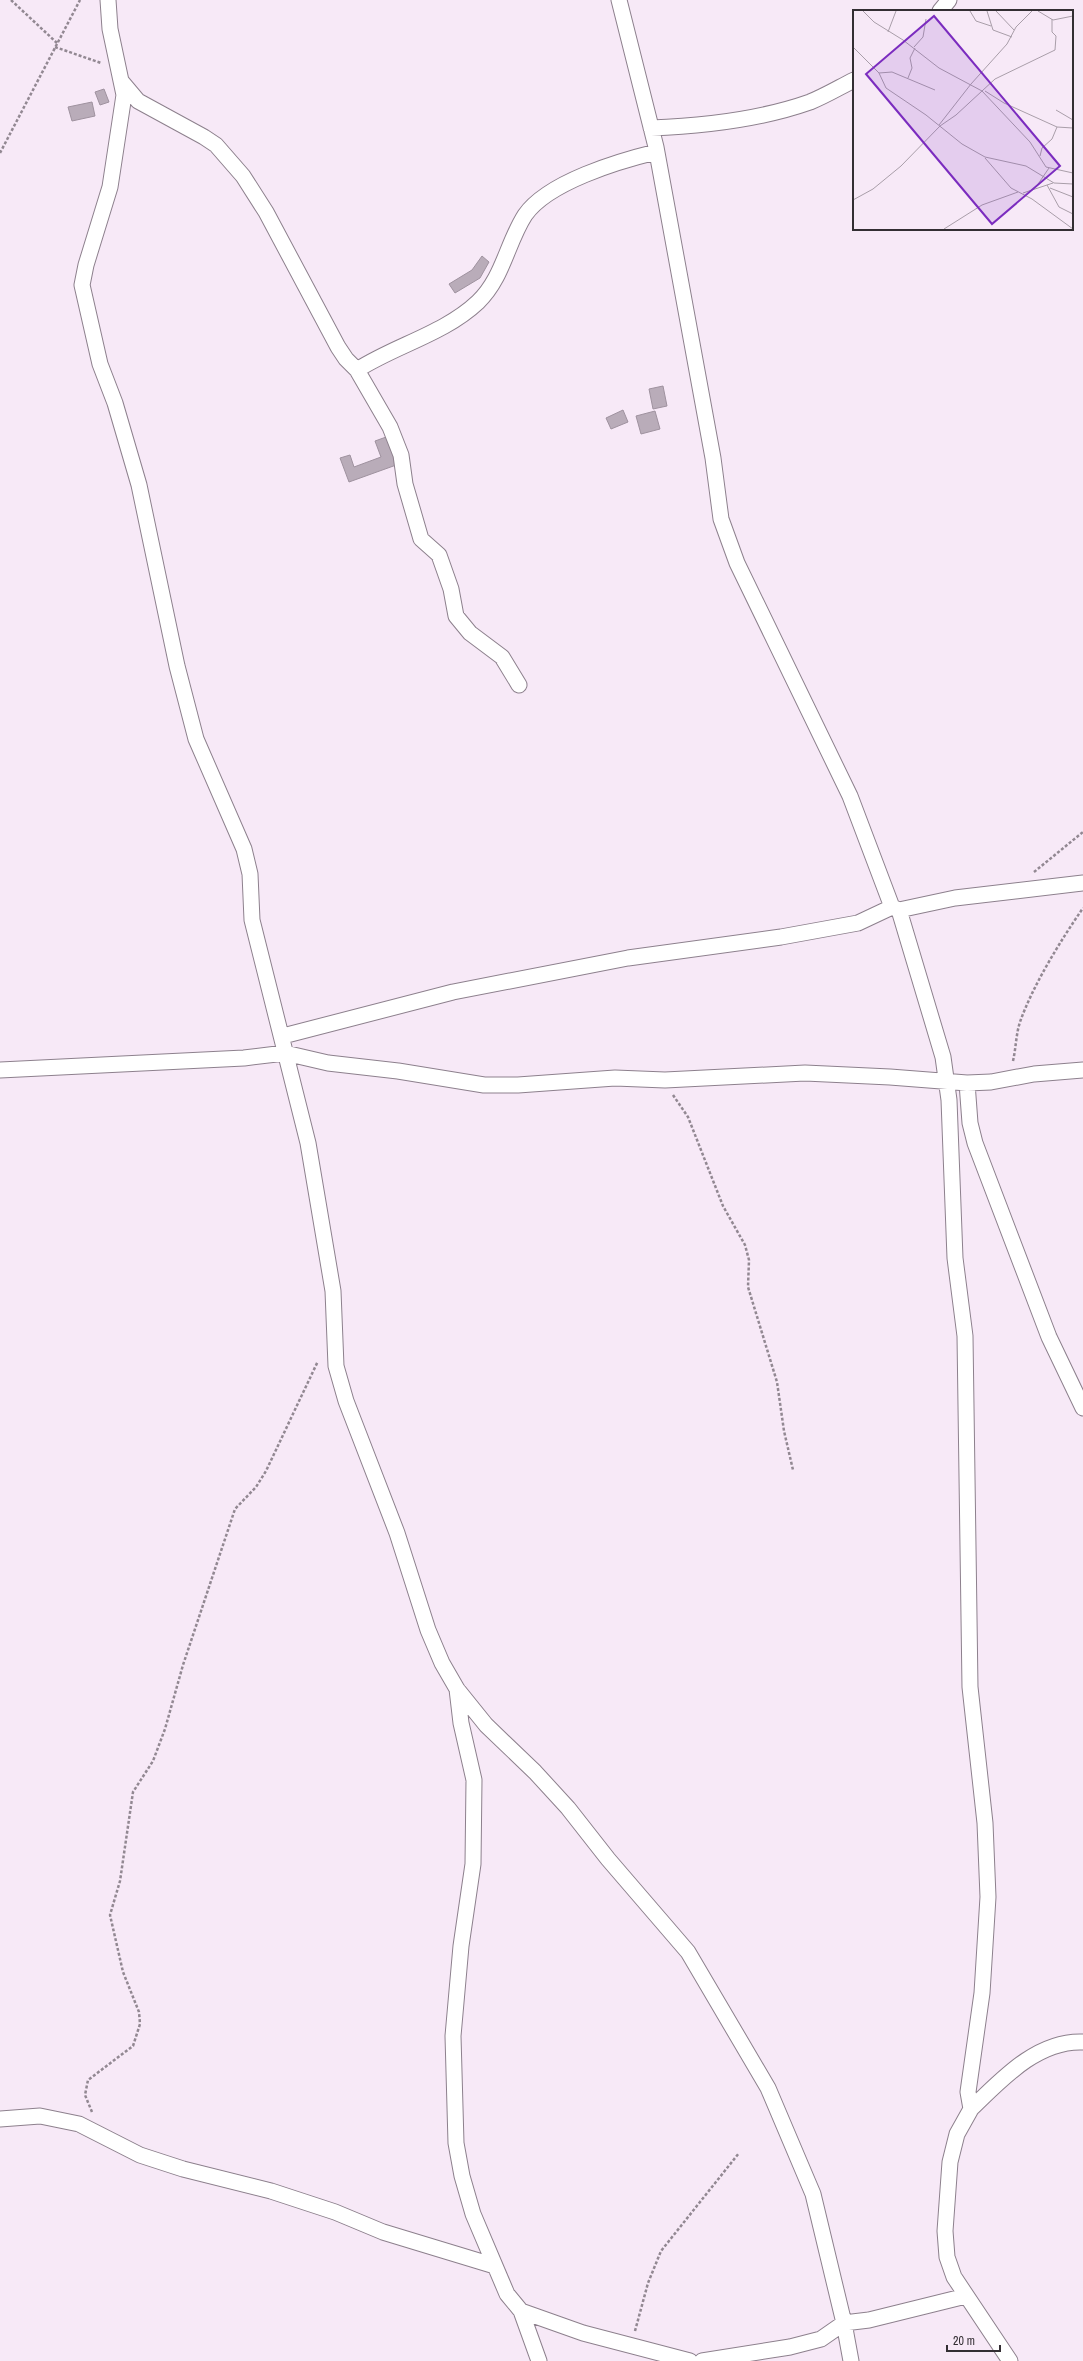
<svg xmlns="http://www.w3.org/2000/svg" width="1083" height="2361" viewBox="0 0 1083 2361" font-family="'Archivo Narrow',sans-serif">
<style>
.building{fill:#b9acb9;stroke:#9f929f}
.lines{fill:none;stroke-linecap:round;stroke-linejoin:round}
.minor-casing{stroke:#8d808d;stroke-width:17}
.path{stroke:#928892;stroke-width:2.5;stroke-dasharray:3 2;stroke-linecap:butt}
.minor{stroke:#fff;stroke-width:15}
.inset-road{fill:none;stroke:#a99ea9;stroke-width:1}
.view{fill:#7b2cbf;fill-opacity:0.15;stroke:#7b2cbf;stroke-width:2}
.inset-edge{fill:none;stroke:#332e33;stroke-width:2}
</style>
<rect width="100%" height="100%" fill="#f7e9f7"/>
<!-- building -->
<path class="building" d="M104,89L109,102L100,105L95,92Z
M92,102L95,116L72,121L68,107Z
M482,256L489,262L480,278L455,293L449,284L472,270Z
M663,386L667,406L653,409L649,389Z
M623,410L628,422L611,429L606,418Z
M655,411L660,429L641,434L636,416Z
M389,436L399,464L349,482L340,458L350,455L354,467L381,457L375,441Z"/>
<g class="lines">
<defs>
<path id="minor" d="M108,0L110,29L124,95L110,187L86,265L82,285L100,364L115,403L139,485L177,666L196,739L244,849L250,874L252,920L308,1143L333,1291L336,1366L346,1401L397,1533L428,1630L442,1663L457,1689L486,1725L535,1772L568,1808L608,1859L688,1952L768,2088L813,2194L844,2323L851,2361
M619,0L656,147L713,458L721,519L737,563L850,796L892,907L899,910L943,1057L949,1100L955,1258L965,1336L970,1687L985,1823L988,1897L982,1993L968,2092L971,2109L957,2134L950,2162L945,2231L947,2257L954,2277L1010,2361
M940,11L949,0
M122,82L138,101L204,137L216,145L243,176L266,212L338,347L346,359L357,370L390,427L401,455L405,484L421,539L439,555L451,589L456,616L470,633L502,657L519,685
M651,128C704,126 759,120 810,102C825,96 840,87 854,80
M357,370C396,345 444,334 478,302C503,278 507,243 525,215C548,182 619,161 656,152
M899,910L955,898L1083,883
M283,1036L453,992L628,958L781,937L858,923L892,907
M0,1070L244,1058L285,1053L328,1063L398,1071L484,1085H518L615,1078L665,1080L805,1073L890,1077L967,1083L991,1082L1034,1074L1083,1070
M967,1083L970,1123L975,1143L1049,1337L1083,1408
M457,1689L461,1723L474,1780L473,1864L461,1946L453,2036L456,2143L462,2176L473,2214L507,2294L521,2311L539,2361
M971,2109C1001,2080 1037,2040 1083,2042
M0,2119L40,2116L79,2124L140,2155L183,2169L271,2191L335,2212L383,2232L495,2266
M521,2311L583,2333L690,2361
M702,2361L790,2347L821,2339L844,2323L869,2320L966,2296"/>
</defs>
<!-- minor casing -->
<use href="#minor" class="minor-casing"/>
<!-- path -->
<path class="path" d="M11,0L57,43
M55,47L101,63
M0,153L80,0
M1034,872L1083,832
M1013,1061C1016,1048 1016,1034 1020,1022C1033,985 1061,940 1083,908
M673,1095L688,1117L723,1206L745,1245L749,1260L748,1287L777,1382L784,1431L793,1470
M92,2112L85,2095L88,2080L133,2046L140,2024L139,2012L123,1972L110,1915L120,1881L133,1792L153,1761L165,1729L183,1665L235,1509L256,1487L266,1471L318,1361
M635,2331L648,2283L661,2251L739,2153"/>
<!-- minor -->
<use href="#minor" class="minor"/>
</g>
<!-- overview -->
<g transform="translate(853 10)">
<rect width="220" height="220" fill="#f7e9f7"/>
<path class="inset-road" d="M10,1L21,12L50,30L86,58L129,81L177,132L193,157L220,163M117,1L123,11L138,16M134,1L140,20L159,27M143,1L161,20M185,1L200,10L220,6M35,22L43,1M0,37L26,63L33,78L73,105L109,134L132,147L173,156L201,173L220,174M61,37L70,27L73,9M26,63L39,62L82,80M55,68L59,58L57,48L62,38M118,74L154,34L163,17L179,1M132,81L151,93L204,117M203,100L220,110M86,115L118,74M187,146L189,138L199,129L204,117L220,118M132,148L158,178L179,189L220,219M194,175L206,197L220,204M183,177L196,158M197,178L220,187M170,183L200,173M0,190L20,179L48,156L87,116L103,105L142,69L202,40L203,26L199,22V9M91,219L129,195L165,182"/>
<path class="view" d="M81,6L207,156L139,214L13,64Z"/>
<rect width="220" height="220" class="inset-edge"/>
</g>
<!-- scale -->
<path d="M947 2345v6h53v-6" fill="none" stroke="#332e33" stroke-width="2"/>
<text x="953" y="2345" font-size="12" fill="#332e33" stroke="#f7e9f7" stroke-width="3" paint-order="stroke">20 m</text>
</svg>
